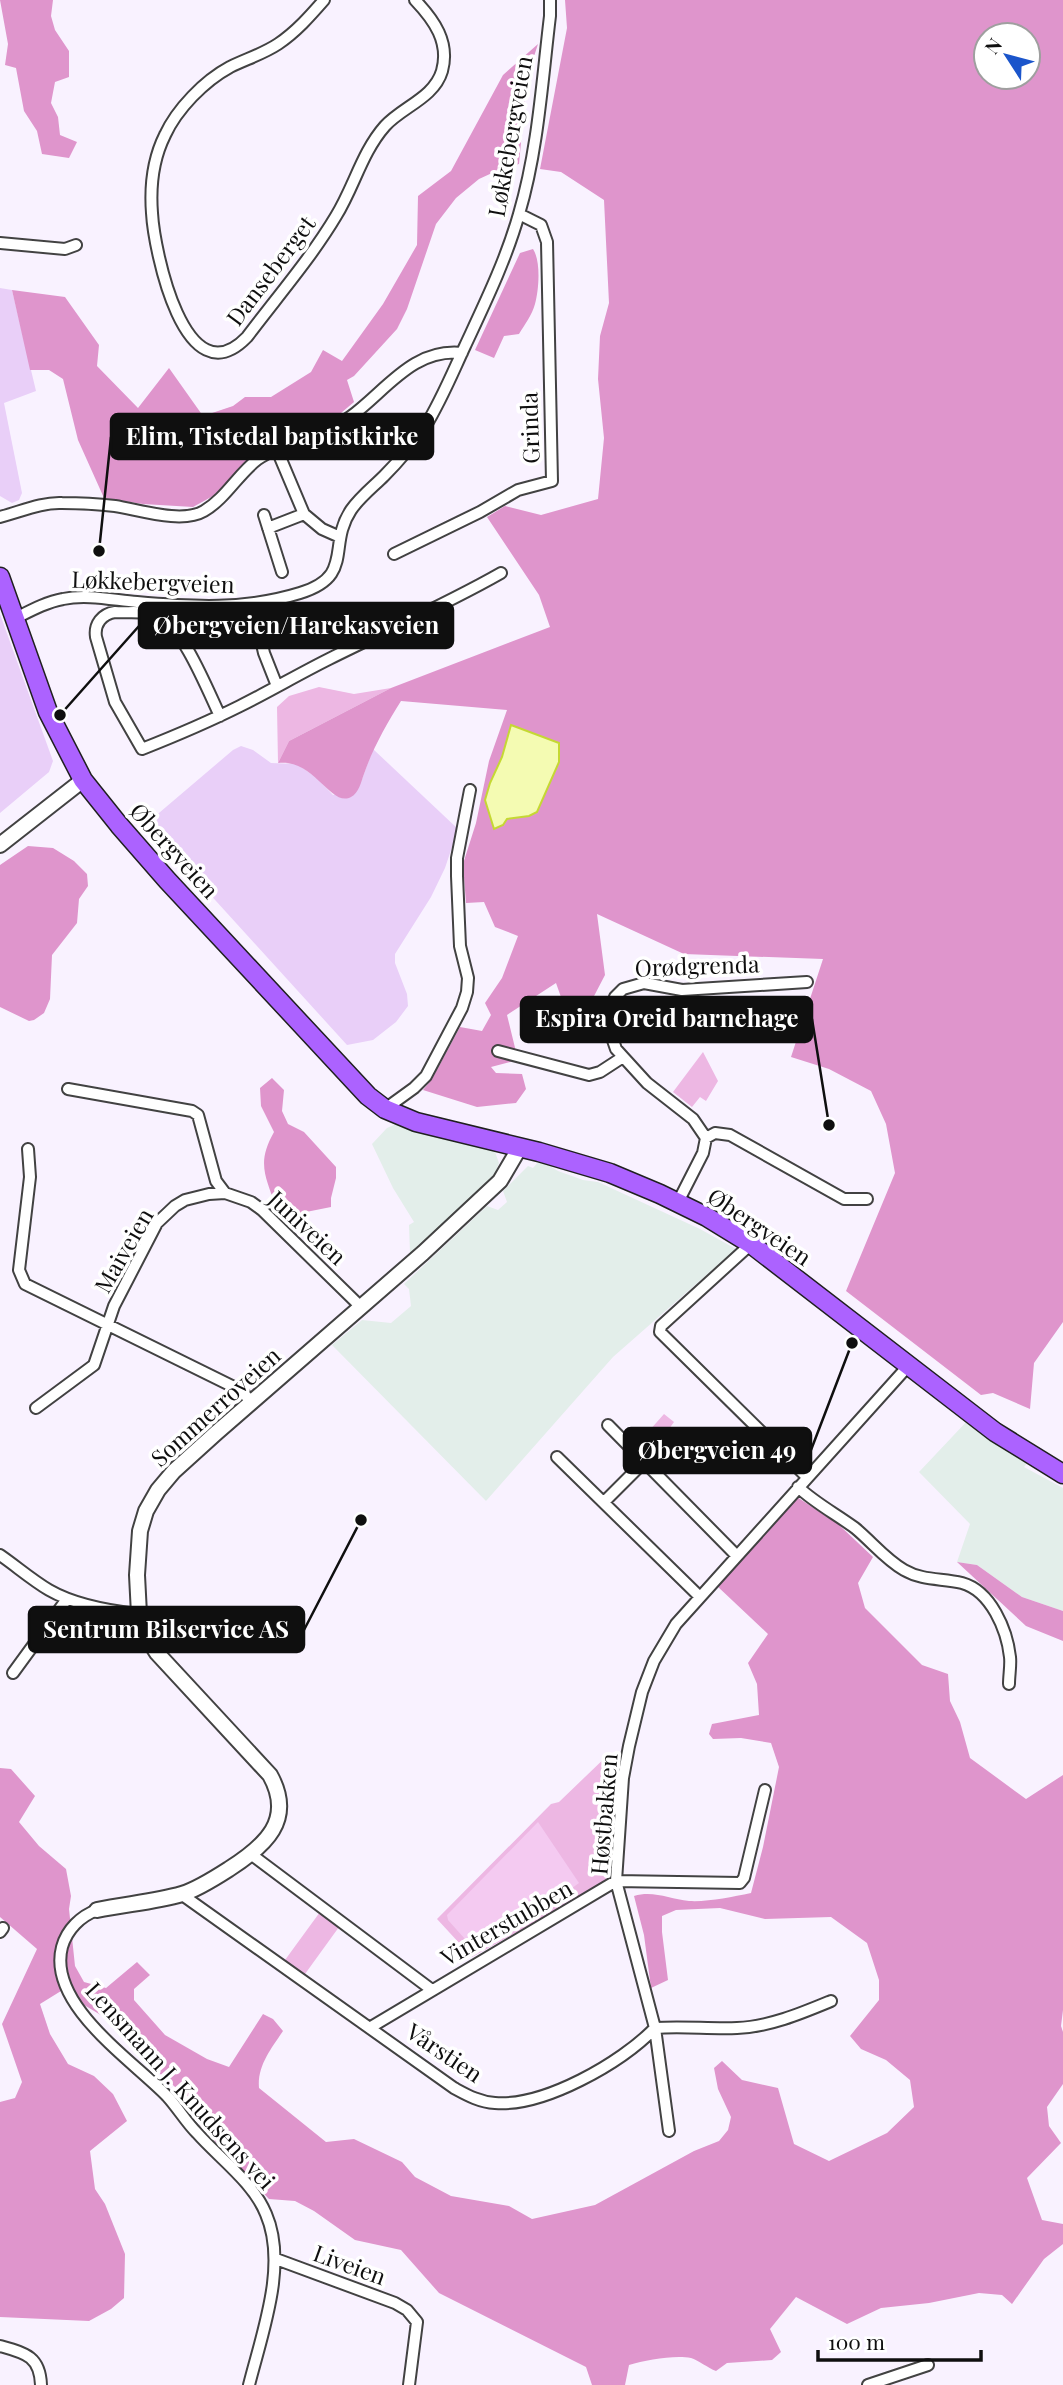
<svg xmlns="http://www.w3.org/2000/svg" width="1063" height="2385" viewBox="0 0 1063 2385" font-family="'Playfair Display',serif">
<style>
.industrial{fill:#e3eeea}
.farmland{fill:#e9cff8}
.green{fill:#edb7e3}
.forest{fill:#df95cc;fill-rule:evenodd}
.pitch{fill:#f4caf1}
.water{fill:#f4fbb2;stroke:#c5d833;stroke-width:2}
.lines{fill:none;stroke-linecap:round;stroke-linejoin:round}
.minor-casing{stroke:#424242;stroke-width:14}
.tertiary-casing{stroke:#424242;stroke-width:18}
.primary-casing{stroke:#202020;stroke-width:21}
.minor{stroke:#fff;stroke-width:10}
.tertiary{stroke:#fff;stroke-width:14}
.primary{stroke:#ac62ff;stroke-width:18}
.labels{text-anchor:middle;dominant-baseline:central;stroke-width:7;stroke-linejoin:round;paint-order:stroke}
.street-label{font-size:23px;fill:#0f0f0f;stroke:#fff}
.leader{fill:none;stroke:#0f0f0f;stroke-width:2.5}
.callout-dot{fill:#0f0f0f;stroke:#fff;stroke-width:2.5}
.callout{fill:#0f0f0f;stroke:#0f0f0f;stroke-width:2.5}
.callout-label{font-size:24px;text-anchor:middle;font-weight:bold;fill:#fff}
</style>
<rect width="100%" height="100%" fill="#f9f2ff"/>
<!-- industrial -->
<path class="industrial" d="M396,1124L491,1149L495,1152L499,1163L494,1176L479,1193L412,1255L410,1253L409,1225L414,1222L393,1188L372,1144L387,1128Z
M540,1160L558,1171L583,1180L598,1182L700,1229L736,1249L613,1357L486,1501L332,1345L362,1320L391,1323L411,1306L409,1289L404,1284L487,1206L498,1210L507,1202L503,1191L528,1166L533,1168Z
M969,1419L1029,1461L1024,1467L1063,1488V1611L1022,1597L977,1565L957,1562L970,1524L919,1472Z"/>
<!-- farmland -->
<path class="farmland" d="M0,288L12,290L36,391L4,403L22,493L19,500L12,503L0,496Z
M0,614L53,761L49,772L0,813Z
M241,746L253,750L271,763L297,764L317,778L333,795L361,782L373,749L458,829L445,868L431,897L395,954V963L407,994L408,1006L396,1022L373,1040L347,1045L146,824L233,750Z"/>
<!-- green -->
<path class="green" d="M319,687L354,694L391,688L289,741L278,763L277,707L289,696Z
M703,1052L718,1081L706,1101L700,1097L692,1107L673,1092Z
M664,1414L674,1422L648,1458L633,1449Z
M611,1752L619,1755L610,1869L605,1881L598,1887L472,1957L437,1919L551,1804L559,1802Z
M320,1912L339,1927L305,1974L285,1960Z"/>
<!-- forest -->
<path class="forest" d="M0,0H53L51,16L55,30L69,51V77L55,82L51,103L58,117L60,135L77,142L69,158L42,154L37,131L24,111L16,68L5,65L8,44Z
M565,0H1063V1322L1034,1363L1030,1409L993,1393L981,1395L846,1291L895,1173L886,1124L871,1091L829,1069L791,1057L823,959L684,954L597,914L605,975L581,1021L567,1014L556,983L507,1015L518,1060L491,1067L496,1073L522,1074L526,1089L516,1103L477,1107L423,1090L432,1079L460,1027L482,1031L491,1015L485,1003L502,978L518,936L495,927L484,902L466,903L463,864L476,823L489,761L507,710L401,701C386,725 373,748 364,774C361,782 359,793 351,797C331,808 314,758 278,763L289,741L391,688L550,627L539,595L487,517L505,506L541,515L598,499L604,438L598,379L600,336L609,303L604,200L561,172L540,169L567,28ZM986,35H1028V77H986ZM511,726L559,743V762L537,812L529,816L507,819L490,783L502,757Z
M538,44L527,78L519,164L503,168L479,179L456,198L436,224L407,309L397,329L354,376L347,380L354,402L328,424L304,433L291,419L279,427L275,444L253,457L213,496L193,507L143,504L104,498L78,440L63,379L49,370H30L12,290L65,297L99,345L97,366L138,408L169,368L203,416L233,406L245,397H271L311,372L323,350L342,361L383,304L417,245L418,196L451,171L503,75Z
M533,249C541,261 539,289 535,304C532,315 525,324 519,334L504,336L494,358L475,350L520,253Z
M28,846L53,848L74,861L87,874L88,886L79,899L77,923L52,955L50,999L44,1013L34,1020L29,1021L0,1007V865Z
M272,1078L284,1090L282,1111L288,1124L304,1132L336,1167V1178L331,1198V1207L296,1214L276,1208C266,1176 256,1164 274,1132L261,1106L260,1088Z
M797,1497L838,1524L873,1557L858,1583L865,1608L922,1665L948,1674L950,1701L960,1722L970,1758L1026,1799L1063,1775V2010L1061,2026L1063,2032V2084L1047,2107L1049,2126L1061,2143L1027,2178L1042,2220L1063,2224V2244L1044,2259L1012,2304L1002,2295L979,2293L929,2303L881,2308L847,2324L796,2297L770,2329L781,2352L772,2360L727,2363L716,2371C708,2368 698,2360 691,2358C674,2355 646,2360 629,2365L625,2385H592L586,2367L439,2293L401,2250L355,2240L314,2211L295,2201L269,2199L200,2125L182,2093L134,2051L104,2017L61,1991L40,2004L50,2034L68,2064L94,2076L113,2094L127,2121L90,2151L95,2189L105,2204L125,2254L124,2298L111,2309L89,2321L0,2317V2102L15,2098L22,2082L2,2024L37,1949L0,1917V1768L11,1769L35,1796L19,1822L39,1846L66,1869L71,1896L69,1909L75,1966L84,1982L106,1988L137,1962L150,1975L134,1989V2000L165,2035L207,2059L229,2067L263,2014L273,2019L283,2031C271,2049 257,2066 259,2088L326,2142L354,2139L402,2162L415,2177L451,2196L509,2206L532,2219L595,2205L694,2151L719,2141L728,2130L731,2117L718,2089L714,2068L722,2061L742,2080L778,2088L794,2144L829,2161L887,2133L914,2107L910,2080L886,2060L861,2049L850,2036L879,2000V1980L867,1943L831,1917L765,1919L720,1908L676,1910L662,1916V1932L668,1980L651,1988L644,1935L634,1896C653,1890 670,1899 689,1901C709,1902 731,1897 751,1893L763,1847L779,1767L771,1743L741,1738L713,1739L709,1734L712,1724L759,1715L757,1684L748,1663L768,1634L716,1585Z
M957,1562L977,1565L1022,1597L1063,1611V1641L1026,1626Z"/>
<!-- pitch -->
<path class="pitch" d="M538,1822L579,1883L528,1920L473,1948L448,1920L447,1915Z"/>
<!-- water -->
<path class="water" d="M511,725L559,743V762L537,812L529,816L507,819L503,825L494,829L485,800L490,783L502,757Z"/>
<g class="lines">
<defs>
<path id="minor" d="M324,0C310,16 296,32 278,44C263,54 246,59 230,67C204,81 177,109 165,135C153,159 150,187 152,213C154,250 185,401 247,337C277,297 311,258 336,216C354,187 362,152 385,126C402,107 434,98 442,71C450,42 434,20 415,0
M0,243L65,249L76,245
M277,450L304,514L322,529L340,537
M264,515L282,572
M0,517C20,512 41,502 62,503C80,503 98,504 115,506C140,510 182,524 204,511C226,498 238,474 258,459C286,440 323,436 350,417C386,391 412,348 462,353
M268,528L304,514
M394,554L480,512L518,490L552,481L547,242L541,225L519,214
M253,604L264,653L277,686
M14,619C30,611 46,602 63,599C87,594 113,600 137,602C193,607 245,610 300,593C355,576 327,546 351,510C360,497 373,487 384,476C399,461 413,444 425,427C441,401 452,374 465,346C485,303 506,260 519,214C538,150 542,82 550,16V0
M220,716C208,691 183,628 159,616C147,610 128,613 115,612C102,614 94,624 96,637L115,702L142,749C175,736 208,722 240,706C270,691 299,674 329,659C387,630 445,605 501,573
M498,1051L589,1075L600,1072L623,1057
M68,1089L192,1111L198,1115L216,1181L225,1193L251,1202L262,1210L361,1307
M385,1109L414,1088L426,1076L462,1008L467,992L468,978L460,946L457,876V858L470,790
M706,1138L715,1133L730,1135L844,1199H867
M28,1149L30,1177L19,1270L25,1284L240,1390L252,1402
M678,1202L703,1153L706,1138L693,1119L647,1083L616,1049L608,1026L611,1007L615,997L623,989L644,983L682,990L807,982
M751,1244L661,1326L660,1332L807,1477
M36,1408L94,1365L114,1306L157,1223L175,1206L185,1200L209,1194L225,1193
M608,1425L736,1555
M557,1457L699,1596
M798,1487C815,1503 836,1514 855,1528C872,1542 885,1559 904,1570C923,1581 942,1578 962,1583C991,1591 1007,1630 1010,1657C1011,1665 1009,1675 1009,1684
M604,1502L643,1463
M0,1555C16,1566 32,1580 49,1590C75,1605 110,1611 139,1614
M13,1673L67,1599
M252,1855L432,1990
M181,1894L454,2088C467,2095 479,2102 495,2103C544,2107 621,2063 655,2028C682,2026 709,2029 737,2028C769,2027 802,2013 831,2001
M97,1910C81,1916 67,1929 62,1947C47,2004 132,2060 167,2096C178,2108 186,2122 197,2133C219,2158 253,2182 266,2214C288,2265 262,2333 249,2385
M0,1932L3,1928
M371,2027L616,1881L740,1883L744,1878L765,1790
M669,2131L655,2028L616,1881L623,1778L629,1746L642,1692L654,1661L676,1624L909,1365
M276,2259L395,2303L407,2310L417,2322L409,2385
M0,2346C25,2353 40,2356 41,2385
M868,2385L928,2365"/>
<path id="tertiary" d="M0,845L83,780
M97,1910C125,1904 155,1902 182,1894C198,1889 215,1878 229,1869C265,1846 295,1820 270,1775L157,1653L150,1642L139,1614L137,1575L140,1531L146,1511L158,1490L174,1471L216,1433L423,1253L500,1181L520,1147"/>
<path id="primary" d="M0,577L48,712L83,780L119,825L167,880L368,1096L385,1109L416,1122L539,1152L610,1173L660,1194L707,1217L751,1244L995,1432L1063,1474"/>
</defs>
<!-- minor casing -->
<use href="#minor" class="minor-casing"/>
<!-- tertiary casing -->
<use href="#tertiary" class="tertiary-casing"/>
<!-- primary casing -->
<use href="#primary" class="primary-casing"/>
<!-- minor -->
<use href="#minor" class="minor"/>
<!-- tertiary -->
<use href="#tertiary" class="tertiary"/>
<!-- primary -->
<use href="#primary" class="primary"/>
</g>
<g class="labels">
<!-- street labels -->
<g class="street-label">
<text transform="translate(509 136) rotate(-80)">Løkkebergveien</text>
<text transform="translate(270 270) rotate(-53)">Danseberget</text>
<text transform="translate(529 428) rotate(-92)">Grinda</text>
<text transform="translate(153 581) rotate(2)">Løkkebergveien</text>
<text transform="translate(175 850) rotate(48)">Øbergveien</text>
<text transform="translate(697 965) rotate(-2)">Orødgrenda</text>
<text transform="translate(760 1226) rotate(34)">Øbergveien</text>
<text transform="translate(308 1227) rotate(43)">Juniveien</text>
<text transform="translate(123 1250) rotate(-60)">Maiveien</text>
<text transform="translate(215 1406) rotate(-42)">Sommerroveien</text>
<text transform="translate(603 1814) rotate(-85)">Høstbakken</text>
<text transform="translate(506 1922) rotate(-30)">Vinterstubben</text>
<text transform="translate(445 2052) rotate(34)">Vårstien</text>
<text transform="translate(181 2085) rotate(48)">Lensmann J. Knudsens vei</text>
<text transform="translate(350 2264) rotate(20)">Liveien</text>
</g>
</g>
<!-- callouts -->
<path class="leader" d="M99 551L111 437M60 715L139 626M829 1125L812 1019M852 1343L811 1450M361 1520L304 1630"/>
<g class="callout-dot">
<circle cx="99" cy="551" r="7"/>
<circle cx="60" cy="715" r="7"/>
<circle cx="829" cy="1125" r="7"/>
<circle cx="852" cy="1343" r="7"/>
<circle cx="361" cy="1520" r="7"/>
</g>
<g class="callout">
<rect x="111" y="414" width="322" height="45" rx="7"/>
<rect x="139" y="603" width="314" height="45" rx="7"/>
<rect x="521" y="997" width="291" height="45" rx="7"/>
<rect x="624" y="1428" width="187" height="45" rx="7"/>
<rect x="29" y="1607" width="275" height="45" rx="7"/>
</g>
<g class="callout-label">
<text x="272" y="445">Elim, Tistedal baptistkirke</text>
<text x="296" y="634">Øbergveien/Harekasveien</text>
<text x="667" y="1027">Espira Oreid barnehage</text>
<text x="717" y="1459">Øbergveien 49</text>
<text x="166" y="1638">Sentrum Bilservice AS</text>
</g>
<!-- north arrow -->
<g transform="translate(1007 56) rotate(306)"><circle r="33" fill="#ffffff" stroke="#9f9f9f" stroke-width="2"/>
<path d="M0-5L12 26L0 18L-12 26Z" fill="#1b55cb"/>
<text y="-10" font-size="19" font-weight="bold" text-anchor="middle" fill="#0f0f0f">N</text>
</g>
<!-- scale -->
<path d="M818 2350v10h163v-10" fill="none" stroke="#0f0f0f" stroke-width="3.5"/>
<text x="828" y="2350" font-size="21" fill="#0f0f0f" stroke="#ffffff" stroke-width="5" paint-order="stroke">100 m</text>
</svg>
